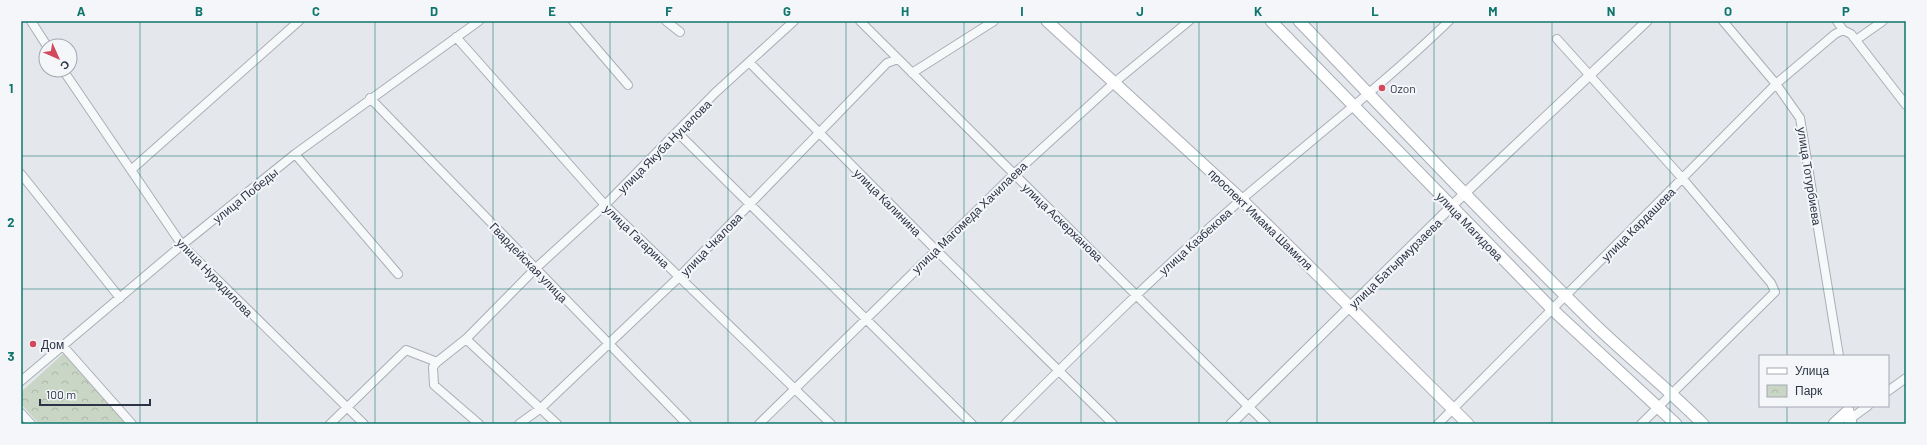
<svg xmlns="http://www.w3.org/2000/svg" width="1927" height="445" viewBox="0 0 1927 445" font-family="Barlow,sans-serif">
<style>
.park{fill:url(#park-crowns)}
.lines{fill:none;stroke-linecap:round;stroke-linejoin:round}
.minor-casing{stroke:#a9aeb7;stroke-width:10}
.tertiary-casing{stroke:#a9aeb7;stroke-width:11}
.secondary-casing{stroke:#a9aeb7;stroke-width:13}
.minor{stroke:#f7f8fa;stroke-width:8}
.tertiary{stroke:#f7f8fa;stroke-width:9}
.secondary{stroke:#fff;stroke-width:11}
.grid{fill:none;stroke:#0f766e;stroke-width:1;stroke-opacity:0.55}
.poi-dot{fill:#d1495b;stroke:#f4f6f9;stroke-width:1.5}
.labels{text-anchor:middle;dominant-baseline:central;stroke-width:4;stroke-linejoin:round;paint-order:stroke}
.poi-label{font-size:12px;fill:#2b3445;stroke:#f4f6f9;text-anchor:start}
.street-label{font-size:12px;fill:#2b3445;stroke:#f4f6f9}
.neatline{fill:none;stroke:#0f766e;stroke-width:1.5}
.grid-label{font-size:13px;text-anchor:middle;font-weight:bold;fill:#0f766e}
</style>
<defs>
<pattern id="park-crowns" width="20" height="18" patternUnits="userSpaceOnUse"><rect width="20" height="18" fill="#c9d6c5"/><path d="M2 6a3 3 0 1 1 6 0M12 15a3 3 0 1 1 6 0" fill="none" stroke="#adb8ab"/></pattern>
</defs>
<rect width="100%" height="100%" fill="#e4e7ec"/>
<!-- park -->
<path class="park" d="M64,353L126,422L124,424H39L21,404V392Z"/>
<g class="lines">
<defs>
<path id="minor" d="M31,21L47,46
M573,21L628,85
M666,21L680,32
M860,21L1266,424
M1723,21L1776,84L1800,118L1839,356
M1837,21L1843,30L1851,34L1906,105
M456,37L605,205L831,424
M1557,39L1683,179L1771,283L1775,292L1641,424
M1856,40L1883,21
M749,62L935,249L1113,424
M63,70L182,245L364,424
M912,73L994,21
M370,98L687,424
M677,132L972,424
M295,154L398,274
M131,170L299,21
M21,174L120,298
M466,339L557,424
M63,346L132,424
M21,381L182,245L295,154L479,21
M1888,391L1906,378
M21,413L31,424
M1850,419L1868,406
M330,424L406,350L437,362
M479,424L434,385L433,367L437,362L466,339L536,268L605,205L715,93L794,21
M519,424L541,408L679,277L887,63L898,59
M759,424L1014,174L1115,82L1189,21
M1005,424C1082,347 1160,270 1242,199C1311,140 1384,84 1449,21
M1438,424L1776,84L1835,34L1843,30"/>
<path id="tertiary" d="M1231,424L1464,194L1647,21"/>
<path id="secondary" d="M1047,21L1242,200L1468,424
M1271,21L1552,309L1676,424
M1299,21C1396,122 1492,224 1592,322C1628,357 1667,388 1703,424
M1834,424L1848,411L1851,424"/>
</defs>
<!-- minor casing -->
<use href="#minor" class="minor-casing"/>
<!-- tertiary casing -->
<use href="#tertiary" class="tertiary-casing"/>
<!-- secondary casing -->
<use href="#secondary" class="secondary-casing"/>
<!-- minor -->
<use href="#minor" class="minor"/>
<!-- tertiary -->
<use href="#tertiary" class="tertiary"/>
<!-- secondary -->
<use href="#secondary" class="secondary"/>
</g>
<!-- grid -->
<path class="grid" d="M140,21V424M257,21V424M375,21V424M493,21V424M610,21V424M728,21V424M846,21V424M964,21V424M1081,21V424M1199,21V424M1317,21V424M1434,21V424M1552,21V424M1670,21V424M1787,21V356M21,156H1906M21,289H1906M1787,406V424"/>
<!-- markers -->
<g class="poi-dot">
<circle cx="1382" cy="88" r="4"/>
<circle cx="33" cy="344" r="4"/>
</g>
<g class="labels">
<!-- poi labels -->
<g class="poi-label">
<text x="1390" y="88">Ozon</text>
<text x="41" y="344">Дом</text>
</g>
<!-- street labels -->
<g class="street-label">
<text transform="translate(664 146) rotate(-45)">улица Якуба Нуцалова</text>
<text transform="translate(1810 176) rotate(81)">улица Тотурбиева</text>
<text transform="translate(245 195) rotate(-39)">улица Победы</text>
<text transform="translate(888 202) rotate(45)">улица Калинина</text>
<text transform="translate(969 217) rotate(-44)">улица Магомеда Хачилаева</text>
<text transform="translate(1261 219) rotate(44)">проспект Имама Шамиля</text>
<text transform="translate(1063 222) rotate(44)">улица Аскерханова</text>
<text transform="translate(1638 224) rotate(-45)">улица Кардашева</text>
<text transform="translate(1470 226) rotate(46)">улица Магидова</text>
<text transform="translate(637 236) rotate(44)">улица Гагарина</text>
<text transform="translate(1195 241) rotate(-42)">улица Казбекова</text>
<text transform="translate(711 244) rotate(-46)">улица Чкалова</text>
<text transform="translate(529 262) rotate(46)">Гвардейская улица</text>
<text transform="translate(1395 263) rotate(-44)">улица Батырмурзаева</text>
<text transform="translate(215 277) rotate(46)">улица Нурадилова</text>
</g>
</g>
<!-- border -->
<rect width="1927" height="445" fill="none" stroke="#f4f6f9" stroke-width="44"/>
<!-- legend -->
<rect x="1759" y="355" width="130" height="52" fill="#f4f6f9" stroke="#a4a8b1"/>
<rect x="1767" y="368" width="20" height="6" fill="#ffffff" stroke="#a4a8b1"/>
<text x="1795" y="375" font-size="12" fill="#2b3445">Улица</text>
<rect x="1767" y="385" width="20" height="12" fill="url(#park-crowns)" stroke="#a4a8b1"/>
<text x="1795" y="395" font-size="12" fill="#2b3445">Парк</text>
<!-- north arrow -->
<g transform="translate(58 58) rotate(135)"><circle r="19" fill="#f4f6f9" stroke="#a4a8b1"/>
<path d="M0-3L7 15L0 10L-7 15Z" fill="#d1495b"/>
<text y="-6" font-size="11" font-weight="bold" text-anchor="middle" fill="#2b3445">С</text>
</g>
<!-- scale -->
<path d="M40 399v6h110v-6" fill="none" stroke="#2b3445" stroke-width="2"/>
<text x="46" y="399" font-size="12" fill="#2b3445" stroke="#f4f6f9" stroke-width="3" paint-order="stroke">100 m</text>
<rect x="22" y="22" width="1883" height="401" class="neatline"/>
<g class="grid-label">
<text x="81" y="16">A</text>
<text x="199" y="16">B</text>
<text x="316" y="16">C</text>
<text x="434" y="16">D</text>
<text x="552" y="16">E</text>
<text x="669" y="16">F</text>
<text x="787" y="16">G</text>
<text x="905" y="16">H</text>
<text x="1022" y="16">I</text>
<text x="1140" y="16">J</text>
<text x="1258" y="16">K</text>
<text x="1375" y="16">L</text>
<text x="1493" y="16">M</text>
<text x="1611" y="16">N</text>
<text x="1728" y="16">O</text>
<text x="1846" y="16">P</text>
<text x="11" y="93">1</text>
<text x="11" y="227">2</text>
<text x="11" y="361">3</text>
</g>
</svg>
